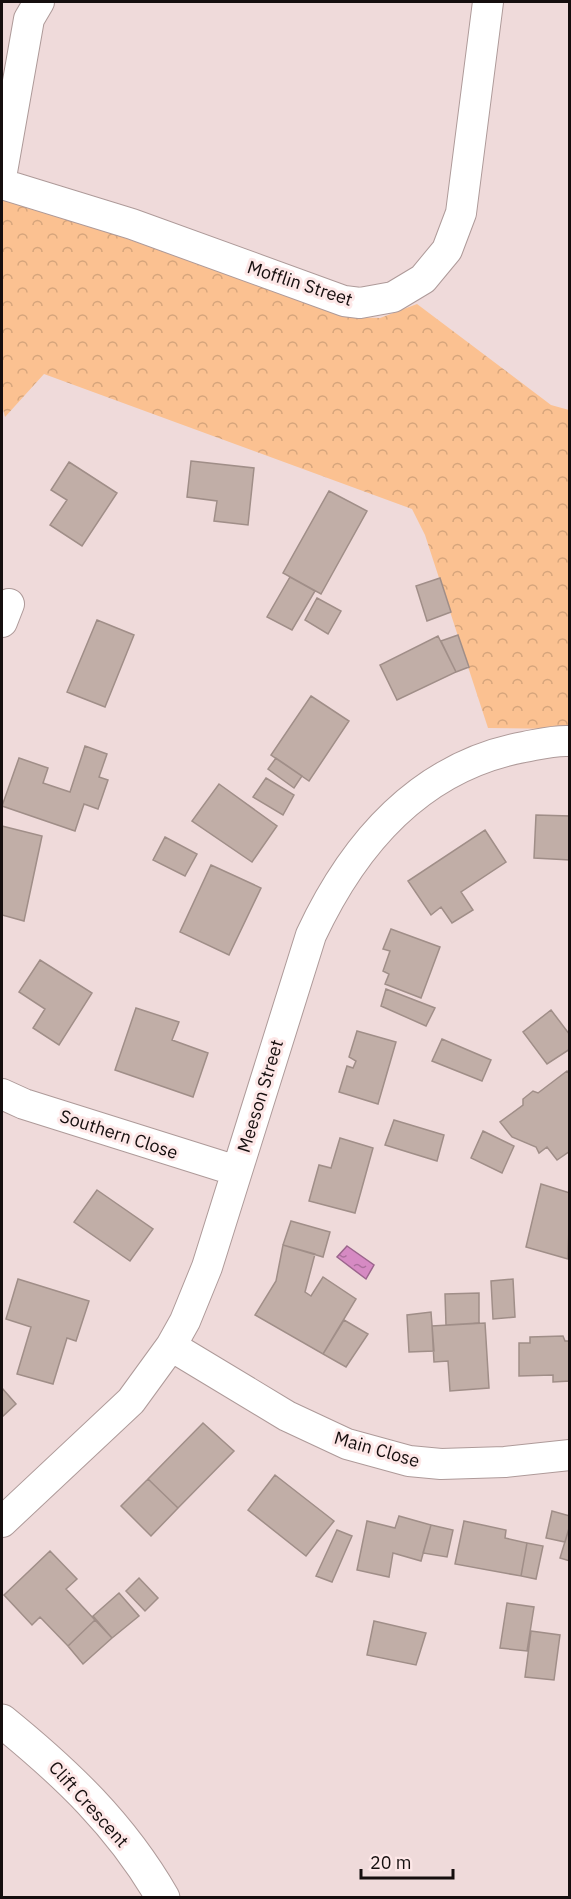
<svg xmlns="http://www.w3.org/2000/svg" width="571" height="1899" viewBox="0 0 571 1899" font-family="'IBM Plex Sans',sans-serif">
<style>
.park{fill:url(#park-crowns)}
.water{fill:url(#water-ripples);stroke:#9c658d;stroke-width:1.5}
.building{fill:#c1aea7;stroke:#a08e88;stroke-width:1.5}
.lines{fill:none;stroke-linecap:round;stroke-linejoin:round}
.street-casing{stroke:#ae9a99;stroke-width:32}
.secondary-casing{stroke:#ae9a99;stroke-width:35}
.street{stroke:#fff;stroke-width:30}
.secondary{stroke:#fff;stroke-width:33}
.labels{text-anchor:middle;dominant-baseline:central;stroke-width:6;stroke-linejoin:round;paint-order:stroke}
.street-label{font-size:18px;fill:#150e0e;stroke:#fde7e7}
</style>
<defs>
<pattern id="park-crowns" width="20" height="18" patternUnits="userSpaceOnUse" patternTransform="scale(1.5)"><rect width="20" height="18" fill="#fbc191"/><path d="M2 6a3 3 0 1 1 6 0M12 15a3 3 0 1 1 6 0" fill="none" stroke="#d6a57c"/></pattern>
<pattern id="water-ripples" width="26" height="14" patternUnits="userSpaceOnUse" patternTransform="scale(1.5)"><rect width="26" height="14" fill="#d68ac3"/><path d="M2 4q2-2 4 0t4 0M15 11q2-2 4 0t4 0" fill="none" stroke="#ac6f9d"/></pattern>
</defs>
<rect width="100%" height="100%" fill="#efdada"/>
<!-- park -->
<path class="park" d="M2,199L65,217L349,317L380,318L417,304L551,405L569,410V729L488,728L425,535L412,509L44,374L5,417L2,405Z"/>
<!-- water -->
<path class="water" d="M347,1246L374,1265L366,1279L337,1257Z"/>
<!-- building -->
<path class="building" d="M191,461L254,468L248,525L214,521L217,501L187,497Z
M69,462L117,493L82,546L50,525L67,500L51,490Z
M329,491L367,511L321,594L283,573Z
M290,577L315,591L292,630L267,617Z
M440,578L451,612L427,621L416,586Z
M317,598L341,611L328,634L305,620Z
M97,620L134,635L105,707L67,692Z
M458,635L469,667L456,672L441,641Z
M438,636L456,672L397,700L380,665Z
M311,696L349,721L309,781L271,755Z
M85,746L107,754L99,777L108,780L98,809L84,804L75,831L2,806L19,758L48,768L43,783L70,792Z
M276,758L302,776L294,788L268,769Z
M266,778L294,795L283,815L253,797Z
M219,784L277,826L252,862L192,821Z
M536,815L570,816V860L534,858Z
M2,826L42,836L24,921L2,915Z
M485,830L506,862L461,892L473,910L452,923L441,907L431,915L408,881Z
M165,837L197,854L185,876L153,860Z
M211,865L261,888L229,955L180,932Z
M391,929L440,947L421,998L385,984L389,974L383,971L390,951L383,949Z
M40,960L92,993L59,1045L33,1028L45,1009L19,992Z
M386,989L435,1008L426,1026L381,1006Z
M136,1008L179,1022L172,1040L208,1053L193,1097L115,1070Z
M551,1010L570,1035V1049L547,1064L523,1032Z
M357,1031L396,1042L378,1104L339,1092L347,1066L353,1068L356,1061L349,1057Z
M442,1039L491,1060L482,1081L432,1061Z
M567,1071L570,1075V1151L557,1160L547,1147L539,1153L536,1147L512,1137L500,1122L523,1105V1099L533,1091L538,1093Z
M394,1120L444,1135L437,1161L385,1145Z
M483,1131L514,1146L502,1173L471,1158Z
M340,1138L373,1148L355,1213L309,1201L319,1165L331,1168Z
M541,1184L570,1193L568,1259L526,1247Z
M97,1190L153,1229L130,1261L74,1222Z
M291,1221L330,1232L323,1257L283,1245Z
M283,1245L315,1254L305,1292L311,1296L323,1277L356,1299L323,1354L255,1315L276,1281Z
M18,1279L89,1301L76,1341L67,1338L53,1384L17,1374L31,1327L6,1319Z
M513,1279L515,1317L493,1319L491,1281Z
M479,1293V1323L446,1325L445,1294Z
M431,1312L434,1351L409,1352L407,1315Z
M344,1320L368,1334L346,1367L323,1354Z
M485,1323L489,1388L450,1391L448,1361L434,1362L432,1326Z
M563,1336L565,1341H570V1381L553,1382V1375L519,1376V1343H530V1337Z
M2,1388L16,1404L2,1417Z
M203,1423L234,1451L178,1508L148,1479Z
M275,1475L334,1521L306,1556L248,1510Z
M148,1479L178,1508L151,1536L121,1506Z
M552,1511L570,1516V1525L565,1542L546,1538Z
M399,1516L431,1525L421,1561L393,1553L389,1577L357,1570L367,1521L395,1528Z
M464,1521L506,1530L505,1538L527,1543L521,1576L455,1564Z
M431,1525L453,1530L447,1557L423,1553Z
M570,1525V1561L560,1558Z
M337,1530L352,1536L332,1582L316,1576Z
M527,1543L543,1546L536,1579L521,1576Z
M50,1551L77,1579L66,1589L95,1620L68,1646L40,1617L32,1625L4,1595Z
M139,1578L158,1598L145,1611L126,1591Z
M119,1593L139,1616L112,1638L93,1616Z
M507,1603L534,1607L527,1651L500,1648Z
M95,1620L112,1638L83,1664L68,1646Z
M374,1621L426,1633L416,1665L367,1655Z
M531,1631L560,1635L554,1680L525,1677Z"/>
<g class="lines">
<defs>
<path id="street" d="M2,172L29,19L39,2
M2,184L132,224L344,301L360,303L393,297L423,279L447,250L461,213L488,2
M2,622L9,604
M2,1094L24,1104L237,1171
M171,1346L287,1416L347,1444L409,1461L441,1464L505,1462L570,1455
M2,1522L131,1401L171,1346L185,1321L207,1267L311,935C354,843 421,766 524,747C540,744 554,740 570,741"/>
<path id="secondary" d="M2,1721C66,1773 121,1825 163,1898"/>
</defs>
<!-- street casing -->
<use href="#street" class="street-casing"/>
<!-- secondary casing -->
<use href="#secondary" class="secondary-casing"/>
<!-- street -->
<use href="#street" class="street"/>
<!-- secondary -->
<use href="#secondary" class="secondary"/>
</g>
<g class="labels">
<!-- street labels -->
<g class="street-label">
<text transform="translate(300 283) rotate(18)">Mofflin Street</text>
<text transform="translate(260 1096) rotate(-73)">Meeson Street</text>
<text transform="translate(119 1134) rotate(18)">Southern Close</text>
<text transform="translate(377 1449) rotate(16)">Main Close</text>
<text transform="translate(89 1804) rotate(48)">Clift Crescent</text>
</g>
</g>
<!-- border -->
<rect width="571" height="1899" fill="none" stroke="#150e0e" stroke-width="6"/>
<!-- scale -->
<path d="M361 1869v9h92v-9" fill="none" stroke="#150e0e" stroke-width="3"/>
<text x="370" y="1869" font-size="18" fill="#150e0e" stroke="#fde7e7" stroke-width="4.5" paint-order="stroke">20 m</text>
</svg>
